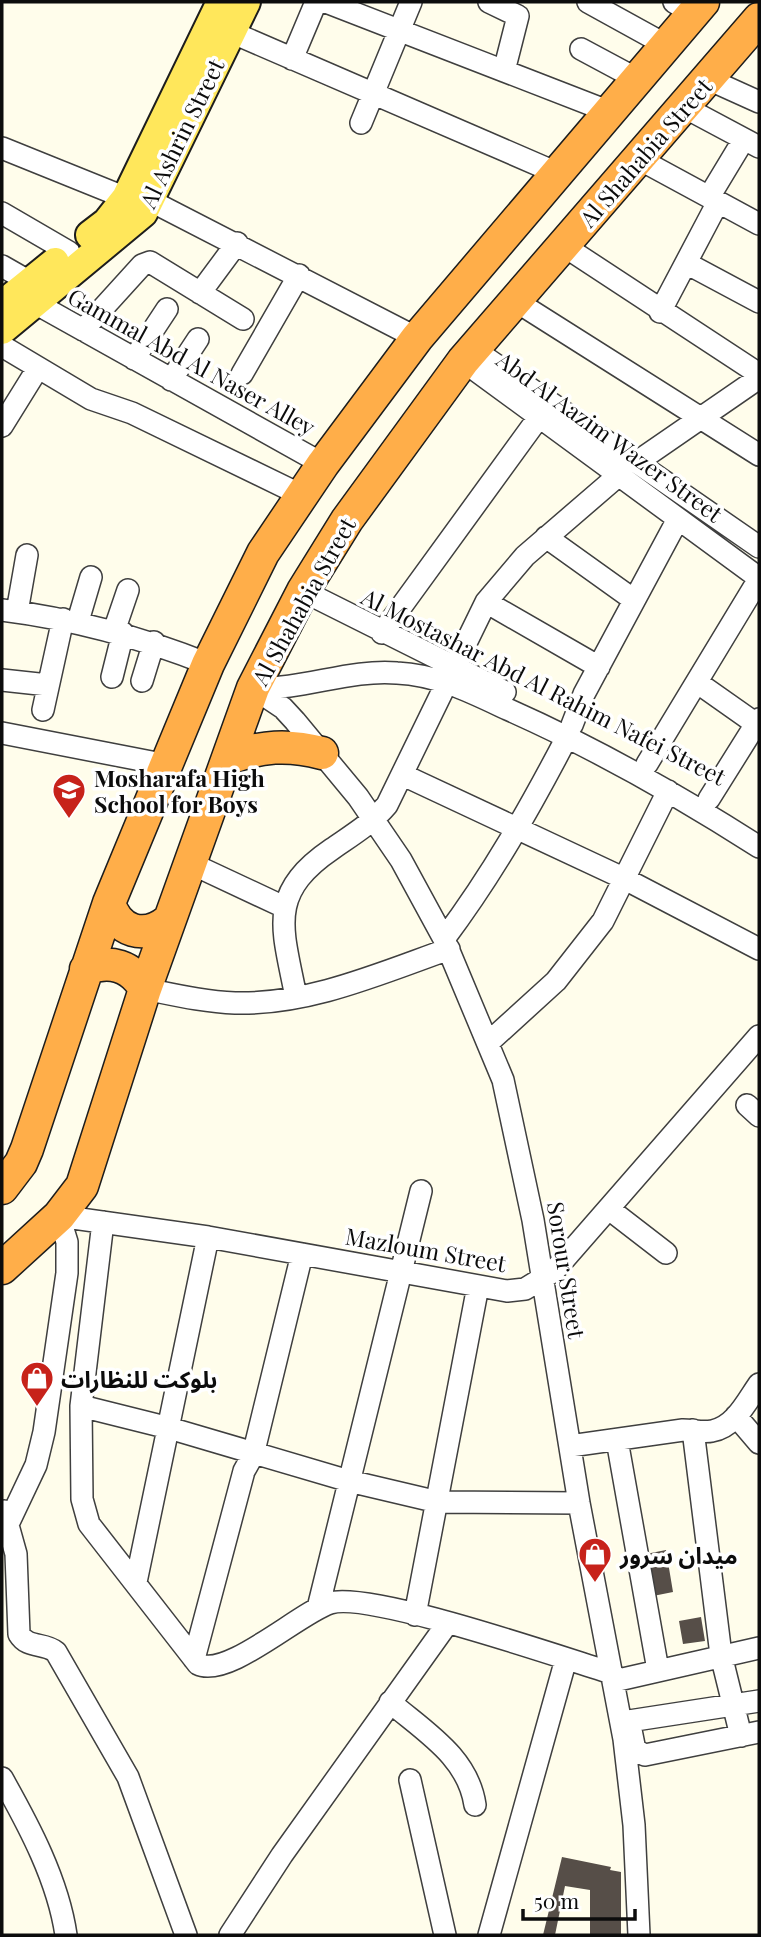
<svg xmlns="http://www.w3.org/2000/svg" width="761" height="1937" viewBox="0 0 761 1937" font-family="'Playfair Display','Noto Sans Arabic',serif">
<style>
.building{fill:#564e48}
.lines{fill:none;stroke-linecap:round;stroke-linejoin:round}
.minor-casing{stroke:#3f3f3f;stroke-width:24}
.major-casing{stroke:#1d1d1d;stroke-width:32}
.highway-casing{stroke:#1d1d1d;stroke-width:35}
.minor{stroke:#fff;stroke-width:21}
.major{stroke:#ffe75b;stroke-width:28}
.highway{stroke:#ffae49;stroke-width:32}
.labels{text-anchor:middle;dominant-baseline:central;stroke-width:7;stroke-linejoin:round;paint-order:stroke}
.street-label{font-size:23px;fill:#0c0c0c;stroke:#fff}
.poi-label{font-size:23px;font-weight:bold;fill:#0c0c0c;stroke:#fff;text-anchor:start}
</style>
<rect width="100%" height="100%" fill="#fffdeb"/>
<!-- building -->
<path class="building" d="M666,1550L673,1592L653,1596L646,1554Z
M701,1617L705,1641L683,1644L679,1621Z
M562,1857L611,1867L610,1870L621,1872V1935H590V1890L565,1886L555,1935H543Z"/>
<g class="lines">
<defs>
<path id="minor" d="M326,2L610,112
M489,2L518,16L504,71
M588,2L666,45
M674,2L693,14
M231,32L557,173
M581,49L637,79
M292,59L316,2
M708,79L759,102
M684,107L759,147
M361,123L411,2
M2,148L126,198
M639,159L759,224
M709,197L744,139
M151,201L417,338
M2,213L69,252
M564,246L759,374
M686,263L759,302
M2,266L30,282
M200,293L237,243
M514,300L759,455
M35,303L323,464
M660,312L718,202
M83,330L142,265L150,262L243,319
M2,346L91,399L132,413L301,495
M473,349L759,547
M134,359L167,309
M463,361L759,578
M242,374L299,275
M171,380L198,339
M2,426L38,368
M637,462L759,378
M546,537L634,600
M303,591L505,692
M486,602L599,667
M2,610C74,619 140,637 208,664
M17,612L27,555
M78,621L91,577
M114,631L128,590
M382,633L539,417
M112,677L123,633
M2,680L48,685
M142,681L154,642
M698,683L759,726
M253,688L283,708L295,721L358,797L401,860L444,939L503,1080L533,1220L579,1503L624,1739L634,1825L639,1935
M255,688C303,690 349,669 397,673C438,675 471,692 507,709C595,748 678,795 759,847
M43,710L63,619
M572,725L584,694L678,519
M2,733L167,765
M647,764L759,579
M403,775L623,878L759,949
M709,799L759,719
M190,863L284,907
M444,939C492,875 530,808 567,737
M145,989C175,995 205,1002 235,1003C309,1005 381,973 449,949
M296,997C283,929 266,894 332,849C352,835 371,824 387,805L486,602L525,556L619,475
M489,1042L556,981L603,921L668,791
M747,1105L759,1116
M609,1209L666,1253
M103,1222L81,1406L82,1499L89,1524L198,1664C227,1679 299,1613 330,1603C370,1591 562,1658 612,1673
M81,1406L169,1428L349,1481L438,1502L579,1503
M736,1416L759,1443
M693,1430L721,1655L741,1736
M617,1440L658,1670
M570,1446L683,1430C693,1430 703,1433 712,1431C735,1427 747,1401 759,1384
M4,1511L16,1554L19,1634C28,1649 44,1642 56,1652L128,1777L186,1935
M9,1522L36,1465L44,1432L67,1273V1242L59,1216L208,1237L507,1291L525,1289L554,1271L759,1036
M136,1582L208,1237
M318,1608L421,1191
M415,1615L478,1286
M194,1659L244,1471L253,1455L302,1254
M614,1681L759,1648
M390,1702C425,1732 468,1757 475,1805
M629,1721L759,1701
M631,1730L635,1750L645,1755L759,1732
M2,1778C29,1826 58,1880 66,1935
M410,1780L445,1935
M230,1935L282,1855L447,1624
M489,1935L566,1659"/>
<path id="major" d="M90,235L107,222L126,198L221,2
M2,305L55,262
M2,330L143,213L246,2"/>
<path id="highway" d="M229,758C261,746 288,744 322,753
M109,903C118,932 144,940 168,921
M86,969C110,959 132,966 145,989
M2,1188L21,1163L27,1149L109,903L208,664L263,553L323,464L417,338L703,2
M2,1268L59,1216L82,1186L145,989L253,688L303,591L347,520L463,361L759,19"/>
</defs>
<!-- minor casing -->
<use href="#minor" class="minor-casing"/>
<!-- major casing -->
<use href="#major" class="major-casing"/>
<!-- highway casing -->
<use href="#highway" class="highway-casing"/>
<!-- minor -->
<use href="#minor" class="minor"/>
<!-- major -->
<use href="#major" class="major"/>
<!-- highway -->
<use href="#highway" class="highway"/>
</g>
<!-- icons -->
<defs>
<symbol id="school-pin" viewBox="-11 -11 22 30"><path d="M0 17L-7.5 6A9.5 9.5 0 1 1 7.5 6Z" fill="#c7221a" stroke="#fff"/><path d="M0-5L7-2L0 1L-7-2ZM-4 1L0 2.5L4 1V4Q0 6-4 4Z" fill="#fff"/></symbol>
<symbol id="shop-pin" viewBox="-11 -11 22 30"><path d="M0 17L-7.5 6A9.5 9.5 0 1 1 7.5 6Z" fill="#c7221a" stroke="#fff"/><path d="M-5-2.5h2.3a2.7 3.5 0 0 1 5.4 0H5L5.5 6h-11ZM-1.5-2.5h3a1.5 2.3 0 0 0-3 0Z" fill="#fff"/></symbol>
</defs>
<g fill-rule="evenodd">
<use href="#school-pin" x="50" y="771" width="38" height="52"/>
<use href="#shop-pin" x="18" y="1359" width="38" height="52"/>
<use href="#shop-pin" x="576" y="1535" width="38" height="52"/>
</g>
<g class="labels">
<!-- street labels -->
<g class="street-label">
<text transform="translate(181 133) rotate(-64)">Al Ashrin Street</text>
<text transform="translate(645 152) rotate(-49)">Al Shahabia Street</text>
<text transform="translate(192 361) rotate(29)">Gammal Abd Al Naser Alley</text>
<text transform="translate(610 436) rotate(36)">Abd Al Aazim Wazer Street</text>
<text transform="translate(303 601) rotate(-61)">Al Shahabia Street</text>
<text transform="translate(544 686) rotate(27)">Al Mostashar Abd Al Rahim Nafei Street</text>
<text transform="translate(426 1249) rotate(10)">Mazloum Street</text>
<text transform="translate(567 1270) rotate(81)">Sorour Street</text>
</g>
<!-- poi labels -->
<g class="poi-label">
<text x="94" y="777">Mosharafa High<tspan x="94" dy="26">School for Boys</tspan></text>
<text x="61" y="1378">بلوكت للنظارات</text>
<text x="620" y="1554">ميدان سرور</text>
</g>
</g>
<!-- border -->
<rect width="761" height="1937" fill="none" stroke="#0c0c0c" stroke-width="7"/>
<!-- scale -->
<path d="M523 1909v10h112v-10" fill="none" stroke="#0c0c0c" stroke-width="3.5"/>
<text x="534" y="1909" font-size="21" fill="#0c0c0c" stroke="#ffffff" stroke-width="5" paint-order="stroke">50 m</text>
</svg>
